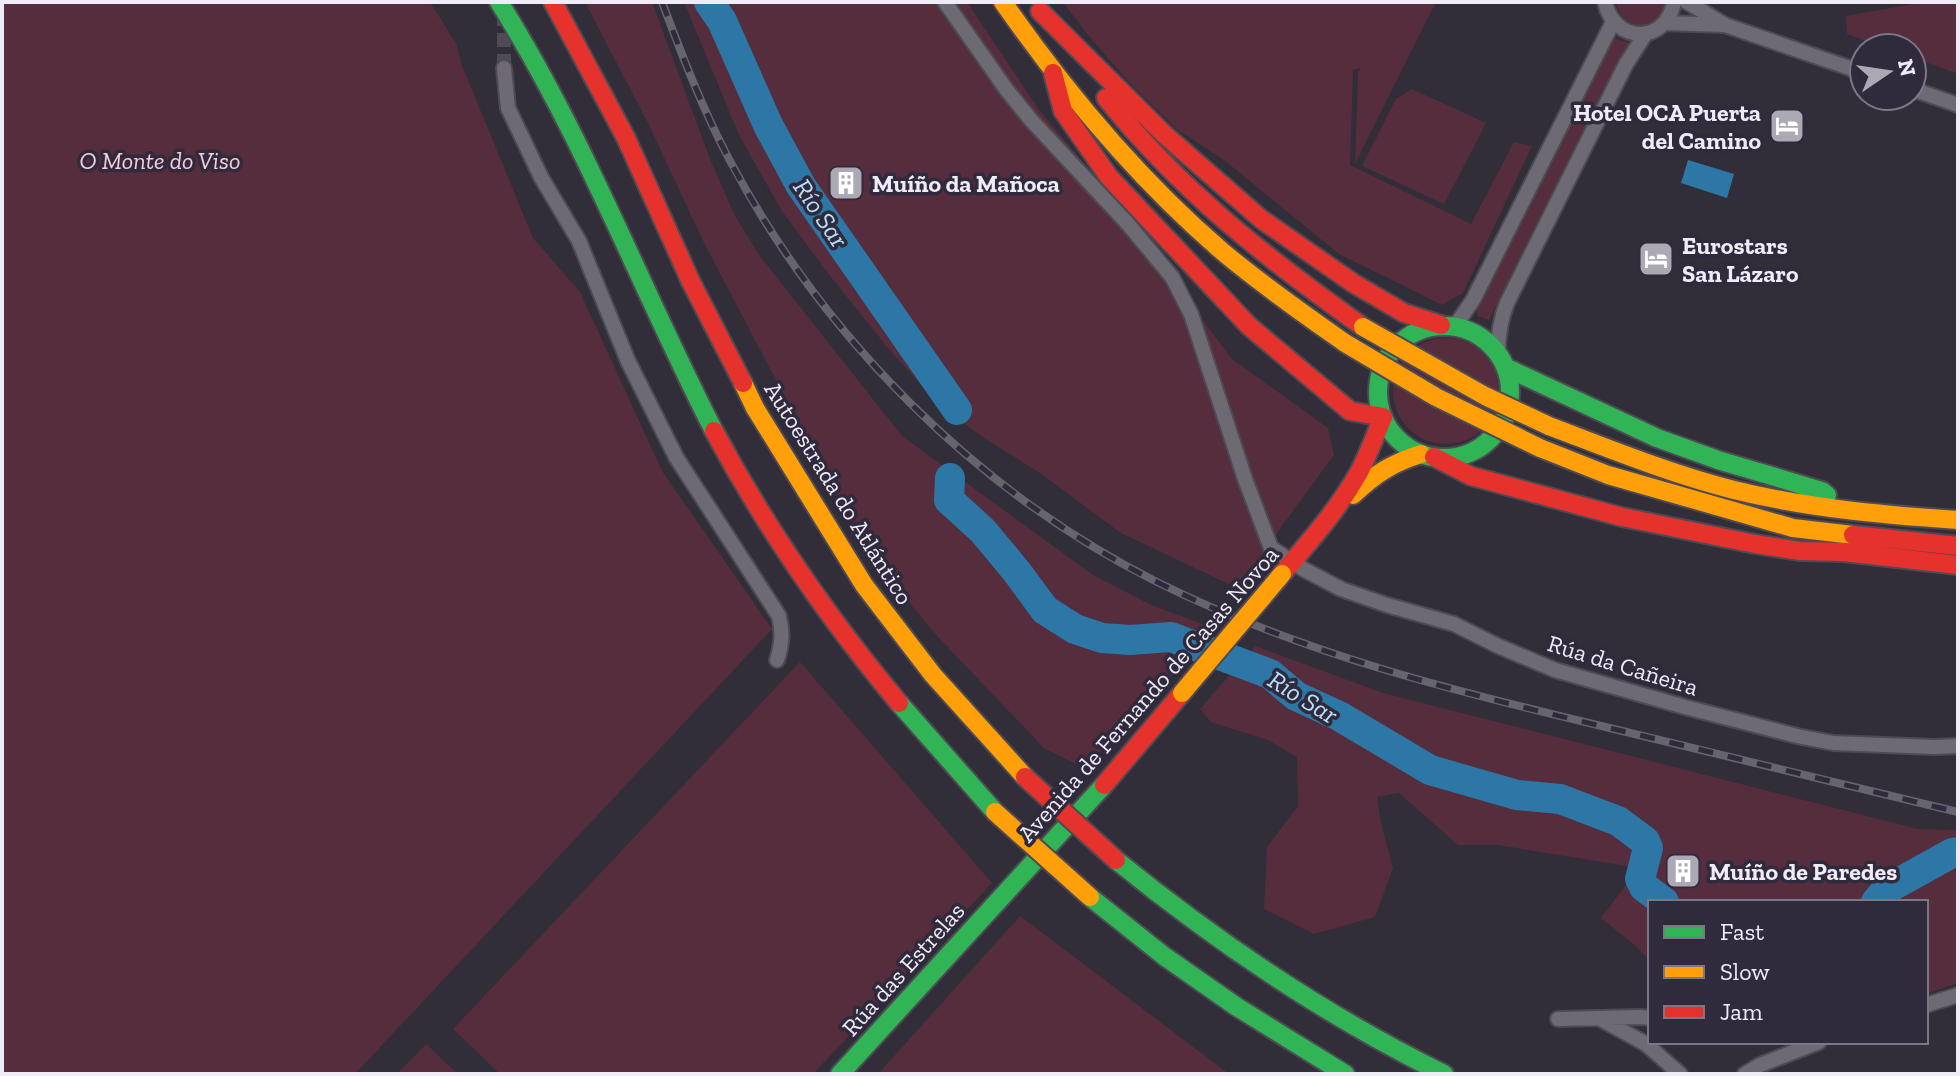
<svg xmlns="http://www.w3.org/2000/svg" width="1960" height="1076" viewBox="0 0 1960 1076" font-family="'Zilla Slab',serif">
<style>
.green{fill:#562d3c}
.water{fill:#2c77a5}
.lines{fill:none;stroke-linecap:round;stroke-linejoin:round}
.river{stroke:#2c77a5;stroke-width:30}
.street-tunnel{stroke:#4e4a56;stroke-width:14;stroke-dasharray:14 7;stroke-linecap:butt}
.street-casing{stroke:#4d4a53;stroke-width:18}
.fast-casing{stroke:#4d4a53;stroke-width:22}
.slow-casing{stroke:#4d4a53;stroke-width:22}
.jam-casing{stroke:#4d4a53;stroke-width:22}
.street{stroke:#6d6a73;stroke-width:14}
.fast{stroke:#30b455;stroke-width:18}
.slow{stroke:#ff9f0a;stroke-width:18}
.jam{stroke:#e5322d;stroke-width:18}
.rail-casing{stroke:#66646c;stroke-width:8}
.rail{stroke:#302a3d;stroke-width:5;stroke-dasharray:15;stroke-linecap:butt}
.slow-bridge-casing{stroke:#4d4a53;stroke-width:22;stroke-linecap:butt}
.jam-bridge-casing{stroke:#4d4a53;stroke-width:22;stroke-linecap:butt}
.slow-bridge{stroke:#ff9f0a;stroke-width:18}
.jam-bridge{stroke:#e5322d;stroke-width:18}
.labels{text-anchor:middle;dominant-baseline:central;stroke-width:7;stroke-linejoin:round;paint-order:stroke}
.poi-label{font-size:24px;font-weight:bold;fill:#efebf7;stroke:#302a3d;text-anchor:start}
.park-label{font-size:24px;font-style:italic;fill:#facbd9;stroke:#302a3d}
.street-label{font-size:24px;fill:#efebf7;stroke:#302a3d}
.water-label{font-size:26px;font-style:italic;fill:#b8defa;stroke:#302a3d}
</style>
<rect width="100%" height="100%" fill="#312e39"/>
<!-- green -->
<path class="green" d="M2,2H430L457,45L461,63L533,238L580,292L662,471L772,629L355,1074H2Z
M585,2H652L710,159L734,214L759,255L902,436L1093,575L1151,605L1216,629L1084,768L1044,748L938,637L875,562L835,492L704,243L648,123Z
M684,2H967L1037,107L1081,160L1232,359L1328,428L1334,455L1284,523L1239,589L1121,533L1040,473L984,438L939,405L888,348L827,272L782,211L739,135Z
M1063,2H1436L1355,164L1358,72L1361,68L1353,70L1350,165L1471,224L1514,142L1532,146L1463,293L1442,305L1339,254L1224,160L1178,130L1134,88L1088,35Z
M1616,2H1665C1660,34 1622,33 1616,2Z
M1924,2H1958V74L1912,57V48H1886L1847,34L1846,16Z
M1613,38L1630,43L1489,320L1478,316L1477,309Z
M1412,89L1486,123L1444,204L1362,166L1396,99Z
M1393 391a53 53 0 1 1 106 0a53 53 0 1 1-106 0Z
M1255,646L1383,693L1918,829L1958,830V990L1955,984L1926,994V902H1650V961L1636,946L1601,918L1639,868L1498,845H1458L1399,793L1377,797L1381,823L1393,868L1375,917L1314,934L1264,909L1267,847L1298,806L1297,757L1268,740L1211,722L1200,709Z
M800,662L992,883L813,1074H500L453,1029Z
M1020,916L1229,1074H878Z
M426,1044L458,1074H397Z"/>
<!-- water -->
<path class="water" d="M1688,160L1734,174L1727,198L1681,183Z"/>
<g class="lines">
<!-- river -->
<path class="river" d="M709,2L722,21L768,125L801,186L957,410
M950,478L949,500L983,531L1017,572L1045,610L1075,629L1102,638L1130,640L1171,637L1270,674L1296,696L1339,716L1430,770L1517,795L1560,799L1618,821L1645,841L1648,848L1640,879L1644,887L1664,902
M1876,902L1887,889L1952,853L1958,852"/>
<!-- street-tunnel -->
<path class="street-tunnel" d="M504,68V16"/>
<defs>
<path id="street" d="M945,2L1006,89L1031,120L1128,224L1172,277L1191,314L1245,479L1271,548L1305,570L1341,589L1387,605L1454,624L1498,646L1555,670L1685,707L1797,736L1833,743L1934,747L1958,746
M1605,2C1614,44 1666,45 1674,2
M1687,2L1725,25L1864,73
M1665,23L1724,25
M504,68L508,108L541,177L579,241L628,361L676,457L779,616C783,633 782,644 777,660
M1912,89L1958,105
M1455,326L1473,300L1613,22
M1498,354C1498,335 1500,320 1507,303L1626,64L1646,33
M1926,1005L1958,995
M1599,1018L1646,1044L1680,1074
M1558,1019L1641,1017L1650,1018
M1745,1074L1760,1065L1819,1042"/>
<path id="fast" d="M499,2C584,137 641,289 714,431
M1378 392a66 66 0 1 1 132 0a66 66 0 1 1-132 0Z
M1505,367L1657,438L1718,460L1822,491L1827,495
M899,703L995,812
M1116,860C1218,943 1326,1016 1444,1074
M1090,897L1164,956L1237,1007L1345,1074
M840,1074L1104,785"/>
<path id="slow" d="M1003,2C1067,94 1138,179 1223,252C1262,285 1304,314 1345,343
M743,383L755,408L864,585L933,675L1025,777
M1549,426C1610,449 1671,474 1734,490C1807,508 1883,515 1958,520
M1540,448L1608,475L1793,528L1853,535
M1353,495C1375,474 1392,463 1421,454"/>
<path id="jam" d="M553,2L626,138L691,282L743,383
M1040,11L1165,135L1261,219L1353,283L1404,313L1441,325
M1053,73L1063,111L1109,177L1249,326L1350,411L1383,417
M1106,98C1182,192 1265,257 1363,327
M714,431C766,528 828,618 899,703
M1434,457L1471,476L1622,517L1755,544L1800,551L1844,552L1958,565
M1853,535L1958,546
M1282,574C1309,542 1337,511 1358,474C1368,456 1375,436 1383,417
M1104,785L1182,693"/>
</defs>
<!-- street casing -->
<use href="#street" class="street-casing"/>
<!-- fast casing -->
<use href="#fast" class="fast-casing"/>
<!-- slow casing -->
<use href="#slow" class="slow-casing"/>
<!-- jam casing -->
<use href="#jam" class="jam-casing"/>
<!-- street -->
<use href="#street" class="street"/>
<!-- fast -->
<use href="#fast" class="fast"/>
<!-- slow -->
<use href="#slow" class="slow"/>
<!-- jam -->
<use href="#jam" class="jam"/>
<defs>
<path id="rail" d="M662,2C682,55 702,108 729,159C823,337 975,490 1155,581C1301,654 1461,693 1618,730C1732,757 1845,785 1958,812"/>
</defs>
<!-- rail casing -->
<use href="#rail" class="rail-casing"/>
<!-- rail -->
<use href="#rail" class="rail"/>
<defs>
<path id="slow-bridge" d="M1363,327L1485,396L1549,426
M1345,343L1436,397L1540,448
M1182,693L1282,574
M995,812L1090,897"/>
<path id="jam-bridge" d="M1025,777L1116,860"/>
</defs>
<!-- slow-bridge casing -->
<use href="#slow-bridge" class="slow-bridge-casing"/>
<!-- jam-bridge casing -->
<use href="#jam-bridge" class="jam-bridge-casing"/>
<!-- slow-bridge -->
<use href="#slow-bridge" class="slow-bridge"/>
<!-- jam-bridge -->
<use href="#jam-bridge" class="jam-bridge"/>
</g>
<!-- icons -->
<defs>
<symbol id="hotel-square" viewBox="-11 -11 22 22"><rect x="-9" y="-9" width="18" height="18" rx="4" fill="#aca9b4" stroke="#302a3d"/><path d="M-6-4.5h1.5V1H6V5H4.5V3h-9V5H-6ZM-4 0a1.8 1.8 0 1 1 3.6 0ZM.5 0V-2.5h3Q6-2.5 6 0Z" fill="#fff"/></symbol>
<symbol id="building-square" viewBox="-11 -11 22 22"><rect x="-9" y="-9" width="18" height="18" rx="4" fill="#aca9b4" stroke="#302a3d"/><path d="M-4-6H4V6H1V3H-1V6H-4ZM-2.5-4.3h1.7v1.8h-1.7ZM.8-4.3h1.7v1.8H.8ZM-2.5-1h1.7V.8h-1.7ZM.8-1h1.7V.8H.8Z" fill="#fff"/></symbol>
</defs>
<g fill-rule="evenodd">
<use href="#hotel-square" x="1767" y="106" width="40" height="40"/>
<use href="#building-square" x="826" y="163" width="40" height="40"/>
<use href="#hotel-square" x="1636" y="239" width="40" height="40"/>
<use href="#building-square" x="1663" y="851" width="40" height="40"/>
</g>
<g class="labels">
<!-- poi labels -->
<g class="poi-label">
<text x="1761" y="112" text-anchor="end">Hotel OCA Puerta<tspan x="1761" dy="28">del Camino</tspan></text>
<text x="872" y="183">Muíño da Mañoca</text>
<text x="1682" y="245">Eurostars<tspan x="1682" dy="28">San Lázaro</tspan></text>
<text x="1709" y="871">Muíño de Paredes</text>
</g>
<!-- park labels -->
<g class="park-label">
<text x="160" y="160">O Monte do Viso</text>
</g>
<!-- street labels -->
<g class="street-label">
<text transform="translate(839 493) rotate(58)">Autoestrada do Atlántico</text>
<text transform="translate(1623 665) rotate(17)">Rúa da Cañeira</text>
<text transform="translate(1148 694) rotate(-49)">Avenida de Fernando de Casas Novoa</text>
<text transform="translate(903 969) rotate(-48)">Rúa das Estrelas</text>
</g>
<!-- water labels -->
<g class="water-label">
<text transform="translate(821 213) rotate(56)">Río Sar</text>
<text transform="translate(1303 697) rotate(32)">Río Sar</text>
</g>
</g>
<!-- border -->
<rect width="1960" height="1076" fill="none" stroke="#efebf7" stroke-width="8"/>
<!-- legend -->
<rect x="1648" y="900" width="280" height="144" fill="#302a3d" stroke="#7c7787" stroke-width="2"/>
<rect x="1664" y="926" width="40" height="12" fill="#30b455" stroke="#7c7787" stroke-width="2"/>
<text x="1720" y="940" font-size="24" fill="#efebf7">Fast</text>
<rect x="1664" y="966" width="40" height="12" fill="#ff9f0a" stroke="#7c7787" stroke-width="2"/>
<text x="1720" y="980" font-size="24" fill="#efebf7">Slow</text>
<rect x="1664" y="1006" width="40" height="12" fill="#e5322d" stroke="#7c7787" stroke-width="2"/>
<text x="1720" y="1020" font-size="24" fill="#efebf7">Jam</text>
<!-- north arrow -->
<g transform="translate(1888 72) rotate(77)"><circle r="38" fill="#302a3d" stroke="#7c7787" stroke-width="2"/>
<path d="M0-6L14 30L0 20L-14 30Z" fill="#aca9b4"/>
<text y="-12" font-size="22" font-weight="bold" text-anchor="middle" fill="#efebf7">N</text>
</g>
</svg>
